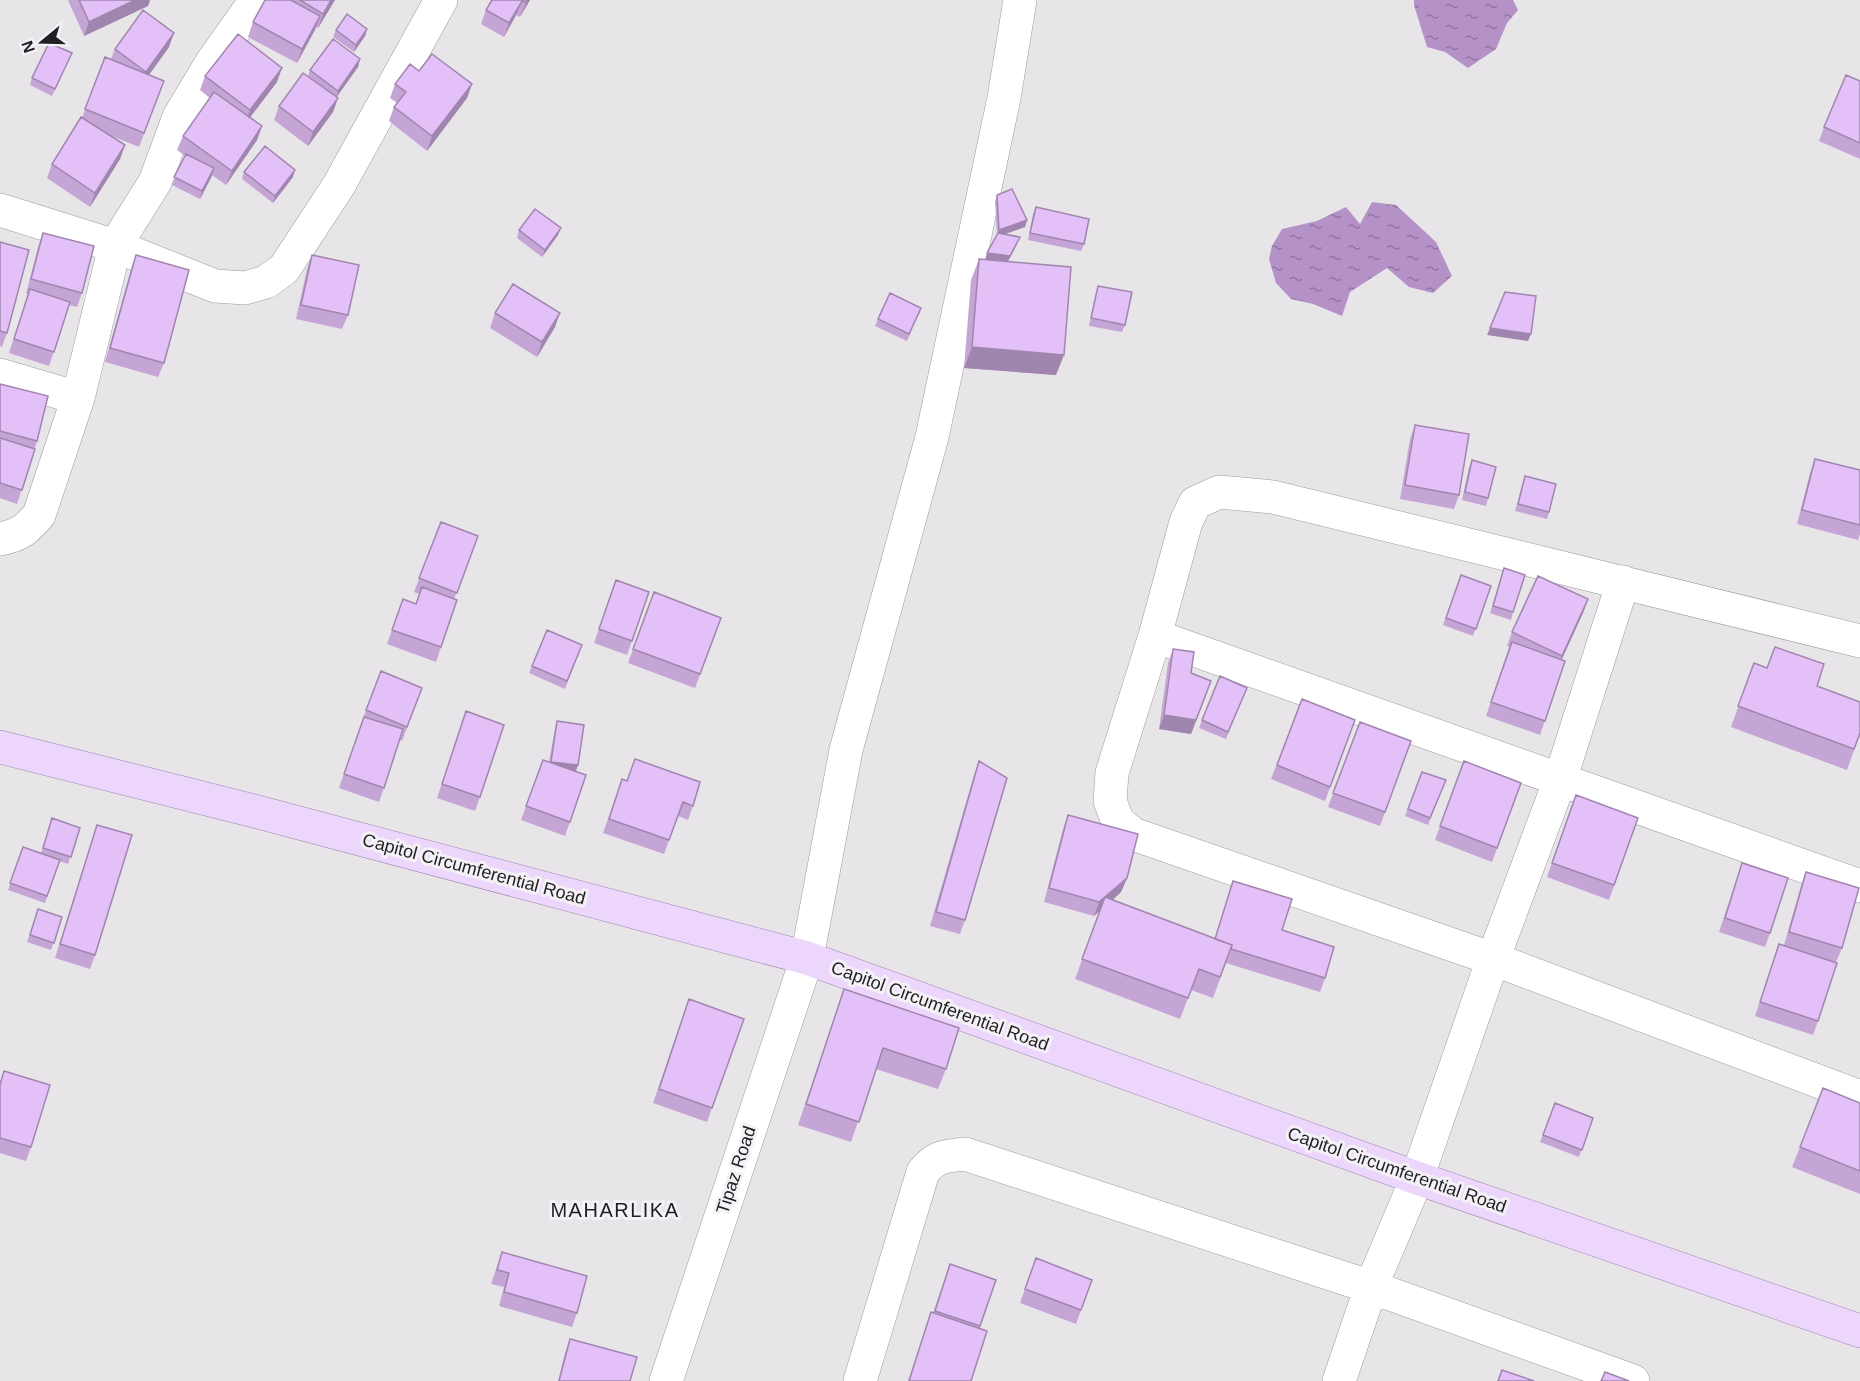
<svg xmlns="http://www.w3.org/2000/svg" width="1860" height="1381" viewBox="0 0 1860 1381" font-family="Helvetica,sans-serif">
<style>
.water{fill:url(#water-ripples)}
.lines{fill:none;stroke-linecap:round;stroke-linejoin:round}
.minor-casing{stroke:#9d9a9e;stroke-width:34}
.major-casing{stroke:#9d84ad;stroke-width:34}
.minor{stroke:#fff;stroke-width:33}
.major{stroke:#edd6fb;stroke-width:33}
.wall{fill:#c4a5d5}
.shaded-wall{fill:#a086ae}
.building{fill:#e4c0f8;stroke:#a086ae;stroke-width:1.5}
.labels{text-anchor:middle;dominant-baseline:central;stroke-width:6;stroke-linejoin:round;paint-order:stroke}
.street-label{font-size:18px;fill:#201f21;stroke:#f5f2f7}
.neighbourhood-label{font-size:20px;letter-spacing:1.5px;fill:#201f21;stroke:#f5f2f7}
</style>
<defs>
<pattern id="water-ripples" width="26" height="14" patternUnits="userSpaceOnUse" patternTransform="scale(1.5)"><rect width="26" height="14" fill="#b491c7"/><path d="M2 4q2-2 4 0t4 0M15 11q2-2 4 0t4 0" fill="none" stroke="#9276a1"/></pattern>
</defs>
<rect width="100%" height="100%" fill="#e8e5e9"/>
<!-- water -->
<path class="water" d="M1414,0H1513L1518,10L1507,23L1496,49L1468,68L1445,52L1427,47L1414,5Z
M1372,202L1396,205L1436,242L1452,276L1433,293L1409,287L1387,268L1350,292L1342,316L1313,304L1291,299L1276,283L1269,259L1272,246L1282,229L1317,221L1346,207L1360,224Z"/>
<g class="lines">
<defs>
<path id="minor" d="M0,210L115,246L215,286L245,288L266,282L284,269L339,185L441,0
M0,375L78,398
M0,539C20,535 26,530 39,515L78,398L115,246L155,182L179,117L212,62L256,0
M1155,636L1860,886
M1860,641L1273,497L1219,492L1195,503L1186,522L1155,636L1112,773L1110,801L1118,822L1133,834L1493,959L1860,1097
M666,1381L807,958L846,750L932,437L1004,98L1020,0
M860,1381L923,1172C936,1156 945,1156 965,1154L1371,1287L1633,1381
M1339,1381L1371,1287L1417,1178L1493,959L1560,780L1623,582"/>
<path id="major" d="M0,747L254,811L807,958L1417,1178L1860,1331"/>
</defs>
<!-- minor casing -->
<use href="#minor" class="minor-casing"/>
<!-- major casing -->
<use href="#major" class="major-casing"/>
<!-- minor -->
<use href="#minor" class="minor"/>
<!-- major -->
<use href="#major" class="major"/>
</g>
<!-- wall -->
<path class="wall" d="M68,0H150L148,6L84,36Z
M265,0H335L318,28L316,27L297,63L248,37L253,22Z
M490,0H530L520,17L516,15L504,37L481,24L486,10L491,1Z
M367,29L365,36L354,52L333,37L336,30Z
M169,47L149,75L164,81L139,147L109,135L125,145L120,159L90,207L47,178L52,164L82,118L105,57L111,59L115,49Z
M72,53L52,96L30,85L32,78Z
M360,59L358,67L336,97L338,98L333,112L308,146L274,120L279,106L308,76L310,70Z
M419,71L472,84L467,98L427,151L389,121L394,107L397,103L390,98L395,84Z
M205,76L277,82L250,117L262,126L257,140L226,185L212,175L200,199L172,185L185,156L177,150L183,136L210,98L200,90Z
M1860,81V159L1819,141L1824,127Z
M244,172L293,177L273,203L242,179Z
M997,195L1027,220L1025,227L1004,234L1017,244L1008,262L1056,375L964,368L971,280L979,259L985,260L997,235L995,202Z
M1036,207L1084,244L1081,251L1028,240L1033,214Z
M519,230L558,235L542,257L517,238Z
M43,233L82,293L77,307L69,305L49,366L9,353L28,294H26L38,247Z
M0,242L7,333L2,347L0,346Z
M136,255L164,363L158,377L105,362L131,269Z
M312,255L348,315L342,329L296,319L307,269Z
M1098,286L1125,325L1122,332L1089,326L1096,293Z
M921,308L907,341L875,326L878,319Z
M495,313L555,327L537,357L490,328Z
M0,384L37,441L17,504L0,498Z
M1415,425L1459,495L1454,509L1400,499L1410,439Z
M1815,459L1860,470V534L1858,540L1797,524L1810,473Z
M1472,460L1488,498L1486,506L1462,500L1469,467Z
M1525,476L1549,512L1547,519L1515,511Z
M441,522L478,536L454,599L457,600L436,662L387,644L403,599L416,604L419,594L414,592Z
M1461,575L1491,586L1473,636L1443,625Z
M1502,575L1513,612L1511,620L1490,613Z
M616,580L649,592L627,655L594,643Z
M654,592L721,618L695,688L628,663Z
M1588,599L1583,613L1561,660L1565,661L1540,735L1486,716L1509,647L1507,646L1512,632Z
M582,645L565,689L529,673L532,666Z
M1173,649L1206,695L1191,734L1159,729L1168,663Z
M1754,663L1817,686L1860,733L1847,770L1731,727Z
M422,688L402,741L400,740L379,802L339,788L366,710Z
M1247,688L1226,739L1199,728L1202,720Z
M1302,699L1355,720L1325,801L1271,779Z
M557,721L578,765L576,772L586,775L565,836L521,820L543,760L549,762L555,728Z
M1360,722L1411,741L1380,826L1328,807Z
M461,726L480,797L475,811L437,798Z
M979,761L965,920L960,934L930,926L974,775Z
M1464,761L1521,783L1492,862L1435,840Z
M1422,772L1446,780L1428,825L1405,816Z
M622,779L693,806L688,820L678,816L664,854L603,833Z
M1576,795L1638,818L1609,900L1547,877Z
M1068,815L1127,878L1121,892L1113,900L1215,939L1233,881L1282,930L1325,978L1320,992L1226,963L1213,998L1191,990L1180,1019L1075,979L1100,911L1094,916L1044,902L1063,829Z
M97,825L95,955L90,969L55,958Z
M50,826L80,828L68,864L59,861L45,903L8,890L23,847L41,853Z
M1742,863L1770,933L1765,947L1719,932Z
M1806,872L1842,948L1836,962L1819,957L1818,1021L1813,1035L1755,1016L1779,944L1784,945L1801,886Z
M38,909L62,917L51,950L27,942Z
M844,989L946,1069L938,1089L876,1069L851,1142L798,1125Z
M684,1013L744,1019L707,1122L653,1103Z
M4,1071L31,1147L26,1161L0,1153V1082Z
M1555,1103L1593,1118L1579,1157L1540,1142Z
M1860,1103V1194L1792,1167L1800,1147Z
M502,1252L577,1313L572,1327L499,1306L504,1287L491,1284Z
M1036,1258L1092,1280L1076,1324L1020,1303Z
M950,1264L996,1280L980,1328L971,1381H908L931,1312L933,1313Z
M570,1339L630,1381H558L565,1353Z"/>
<!-- shaded-wall -->
<path class="shaded-wall" d="M135,0H150L148,6L84,36L89,22Z
M331,0H335L318,28L323,14Z
M527,0H530L520,17L526,3Z
M522,1L516,15L504,37L509,23Z
M320,16L315,30L297,63L302,49Z
M367,29L365,36L354,52L356,45Z
M174,33L169,47L141,86L146,72Z
M360,59L358,67L336,98L338,91Z
M282,68L277,82L245,124L250,110Z
M472,84L467,98L427,151L432,136Z
M338,98L333,112L308,146L313,132Z
M262,126L257,140L226,185L232,171Z
M125,145L120,159L90,207L95,193Z
M214,168L212,176L200,199L202,191Z
M295,170L293,177L273,203L275,196Z
M1027,220L1025,227L997,237L999,230Z
M561,228L558,235L542,257L545,250Z
M1020,237L1007,263L985,260L987,253Z
M560,313L555,327L537,357L542,342Z
M1490,328L1531,334L1528,341L1487,335Z
M972,347L1064,355L1056,375L964,368Z
M1588,599L1583,613L1557,670L1562,656Z
M1206,695L1191,734L1159,729L1164,715Z
M551,762L578,765L575,773L548,769Z
M1127,878L1121,892L1094,916L1099,902Z"/>
<!-- building -->
<path class="building" d="M79,0H135L89,22Z
M265,0H291L320,16L302,49L253,22Z
M300,0H331L323,14Z
M492,0H527L526,3L522,1L509,23L486,10Z
M143,10L174,33L146,72L115,49Z
M347,14L367,29L356,45L336,30Z
M238,34L282,68L250,110L205,76Z
M333,39L360,59L338,91L310,70Z
M49,43L72,53L55,89L32,78Z
M432,54L472,84L432,136L394,107L406,92L395,84L410,64L419,71Z
M105,57L164,81L144,133L85,109Z
M303,73L338,98L313,132L279,106Z
M1846,75L1860,81V143L1824,127Z
M214,92L262,126L232,171L183,136Z
M81,117L125,145L95,193L52,164Z
M265,146L295,170L275,196L244,172Z
M186,154L214,168L202,191L174,177Z
M1012,189L1027,220L999,230L997,195Z
M1036,207L1089,219L1084,244L1030,233Z
M535,209L561,228L545,250L519,230Z
M43,233L94,246L82,293L31,279Z
M998,233L1020,237L1010,256L987,253Z
M0,242L29,250L7,333L0,331Z
M136,255L189,270L164,363L110,348Z
M312,255L359,265L348,315L301,305Z
M979,259L1071,267L1064,355L972,347Z
M513,284L560,313L542,342L495,313Z
M1098,286L1132,292L1125,325L1091,318Z
M30,289L70,302L54,352L14,339Z
M1505,292L1536,296L1531,334L1490,328Z
M890,293L921,308L909,334L878,319Z
M0,384L48,396L37,441L0,431Z
M1415,425L1469,434L1459,495L1405,485Z
M0,438L35,449L22,490L0,483Z
M1815,459L1860,470V525L1802,510Z
M1472,460L1496,467L1488,498L1465,492Z
M1525,476L1556,484L1549,512L1518,504Z
M441,522L478,536L457,593L419,578Z
M1504,568L1525,575L1513,612L1493,606Z
M1461,575L1491,586L1476,629L1446,618Z
M1538,576L1588,599L1562,656L1512,632Z
M616,580L649,592L632,641L599,629Z
M422,587L457,600L441,647L392,630L403,599L416,604Z
M654,592L721,618L700,674L633,649Z
M547,630L582,645L567,681L532,666Z
M1512,642L1565,661L1545,721L1491,702Z
M1775,647L1824,664L1817,686L1860,702V733L1854,749L1738,706L1754,663L1767,668Z
M1173,649L1194,652L1191,673L1211,681L1196,720L1164,715Z
M381,671L422,688L407,727L366,710Z
M1220,676L1247,688L1228,732L1202,720Z
M1302,699L1355,720L1330,787L1277,765Z
M466,711L504,725L480,797L442,784Z
M364,717L403,729L384,788L344,774Z
M557,721L584,725L578,765L551,762Z
M1360,722L1411,741L1385,812L1333,793Z
M635,759L700,782L693,806L683,802L669,840L609,819L622,779L627,781Z
M543,760L586,775L570,822L526,806Z
M979,761L1007,778L965,920L936,912Z
M1464,761L1521,783L1497,848L1440,826Z
M1422,772L1446,780L1430,818L1408,809Z
M1576,795L1638,818L1614,885L1552,863Z
M1068,815L1138,834L1127,878L1099,902L1049,888Z
M52,818L80,828L71,857L43,848Z
M97,825L132,835L95,955L60,944Z
M23,847L60,860L47,896L10,883Z
M1742,863L1788,878L1770,933L1725,918Z
M1806,872L1859,888L1842,948L1789,932Z
M1233,881L1292,899L1282,930L1334,947L1325,978L1231,949L1232,945L1215,939Z
M1105,897L1232,945L1220,977L1199,969L1188,998L1082,959Z
M38,909L62,917L54,943L30,935Z
M1779,944L1837,963L1818,1021L1760,1002Z
M844,989L959,1028L946,1069L883,1048L859,1122L806,1104Z
M689,999L744,1019L712,1108L659,1089Z
M4,1071L50,1085L31,1147L0,1138V1085Z
M1823,1088L1860,1103V1171L1800,1147Z
M1555,1103L1593,1118L1582,1150L1543,1135Z
M502,1252L587,1276L577,1313L504,1292L509,1273L497,1270Z
M1036,1258L1092,1280L1081,1310L1025,1289Z
M950,1264L996,1280L980,1326L935,1311Z
M931,1312L987,1331L971,1381H909Z
M570,1339L637,1357L630,1381H559Z
M1502,1370L1534,1381H1498Z
M1605,1372L1629,1381H1601Z"/>
<g class="labels">
<!-- street labels -->
<g class="street-label">
<text transform="translate(474 869) rotate(15)">Capitol Circumferential Road</text>
<text transform="translate(940 1006) rotate(20)">Capitol Circumferential Road</text>
<text transform="translate(736 1170) rotate(-72)">Tipaz Road</text>
<text transform="translate(1397 1170) rotate(19)">Capitol Circumferential Road</text>
</g>
<!-- neighbourhood labels -->
<g class="neighbourhood-label">
<text x="615" y="1210">MAHARLIKA</text>
</g>
</g>
<!-- north arrow -->
<g transform="translate(42 42) rotate(251)" stroke="#f5f2f7" stroke-width="4.5" paint-order="stroke">
<path d="M0-4.5L10 22L0 15L-10 22Z" fill="#201f21"/>
<text y="-9" font-size="16" font-weight="bold" text-anchor="middle" fill="#201f21">N</text>
</g>
</svg>
